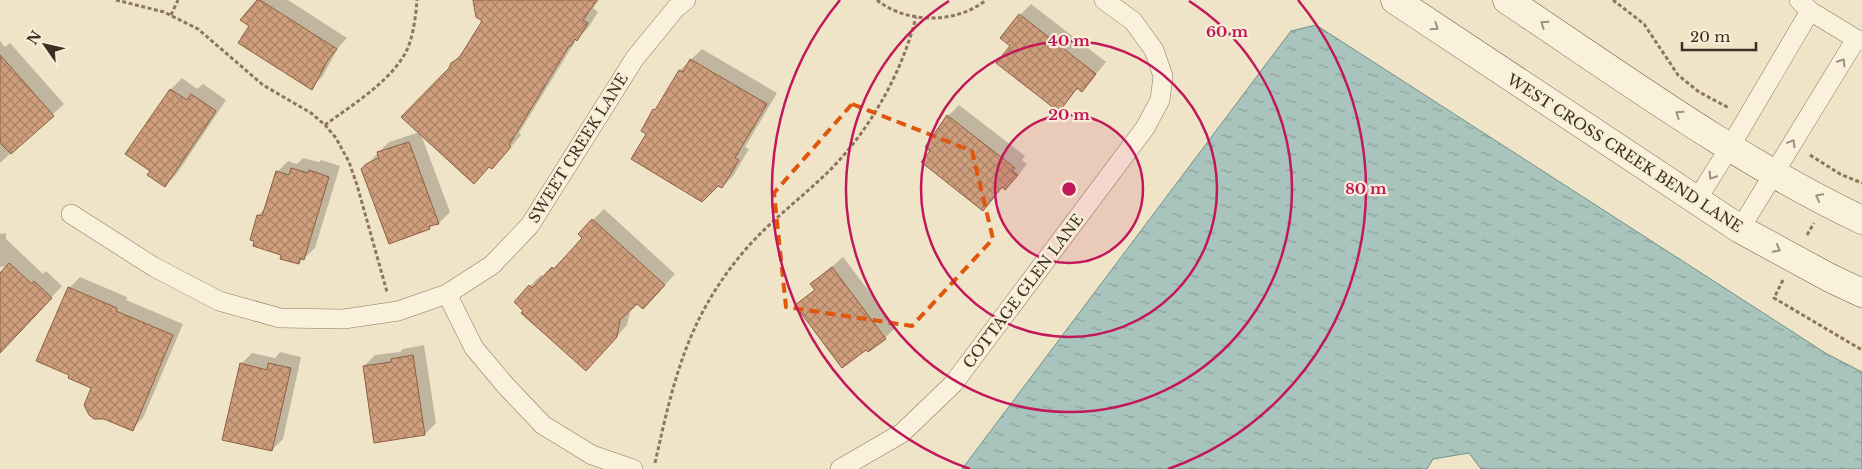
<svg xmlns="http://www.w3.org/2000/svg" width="1862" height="469" viewBox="0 0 1862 469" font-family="'Libre Baskerville',serif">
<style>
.water{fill:url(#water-ripples);stroke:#6f938a}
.shadow{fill:#0003}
.building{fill:url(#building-cross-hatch);stroke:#8d5f41}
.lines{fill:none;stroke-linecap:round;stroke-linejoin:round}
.minor-casing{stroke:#8d765c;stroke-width:20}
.secondary-casing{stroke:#6f573f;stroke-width:29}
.path{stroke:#8d765c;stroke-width:3;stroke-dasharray:4 2.5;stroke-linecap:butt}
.minor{stroke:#faf1dc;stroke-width:19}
.secondary{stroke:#faf1dc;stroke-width:28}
.oneway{stroke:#9c907e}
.marked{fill:none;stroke:#df570d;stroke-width:4;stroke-dasharray:10 6;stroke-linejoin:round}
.ring{fill:none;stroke:#c2185b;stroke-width:2.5}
.labels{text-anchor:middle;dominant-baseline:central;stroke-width:4.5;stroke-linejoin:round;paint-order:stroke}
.street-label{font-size:15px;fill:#3d2e20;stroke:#f7eed8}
.centre{fill:#c2185b;stroke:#f7eed8;stroke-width:2.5}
.ring-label{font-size:15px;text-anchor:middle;font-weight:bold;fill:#c2185b;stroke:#f7eed8;stroke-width:4.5;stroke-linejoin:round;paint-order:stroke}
</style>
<defs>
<pattern id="water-ripples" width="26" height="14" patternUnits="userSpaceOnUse" patternTransform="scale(1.25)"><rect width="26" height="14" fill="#a9c4bc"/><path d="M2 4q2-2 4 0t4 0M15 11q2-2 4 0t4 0" fill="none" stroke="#8ba098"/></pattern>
<pattern id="building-cross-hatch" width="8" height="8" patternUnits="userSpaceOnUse" patternTransform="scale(1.25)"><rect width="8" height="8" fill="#cf9f7d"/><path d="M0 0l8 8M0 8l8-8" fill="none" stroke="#a98266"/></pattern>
</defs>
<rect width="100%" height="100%" fill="#f0e4c8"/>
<!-- water -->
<path class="water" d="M1316,25L1827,354L1862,372V469H1481L1469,453L1433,459L1427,469H962L1291,31Z"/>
<!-- shadow -->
<path class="shadow" d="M258,0H288L347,38L338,48L322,77L311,88L250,25Z
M478,0H599L593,8L598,12L588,28L576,40L519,133L521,135L503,156L450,68L452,63L463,52L483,20Z
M1031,4L1106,62L1092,79L1082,90L1078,88L1059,110L1011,46L1020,15Z
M0,41L5,47L10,43L64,104L0,163Z
M702,49L777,93L745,147L749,149L733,176L722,187L648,133L654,110L659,105L680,70Z
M182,78L197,89L203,84L226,100L176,175L165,185L152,171L127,154L171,89Z
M959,105L1025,156L1022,160L1027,164L1016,178L1005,189L1003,187L983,209L927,147L948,116Z
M420,132L450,212L439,223L434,224L430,228L367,164L389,142Z
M303,158L319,162L321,160L340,166L315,248L299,263L283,254L258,215L267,207L277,172L288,161L297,164Z
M604,209L675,274L654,297L637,302L631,308L627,325L596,359L530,286L541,275L544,278L564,257L565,258L583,237L579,234Z
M6,233V239L43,274L46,271L62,286L0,352V272L6,266L0,267V234Z
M843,257L896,327L885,338L797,305L816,288L812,284Z
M80,277L127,297L126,300L183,324L143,418L132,429L92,388L69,288Z
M424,345L436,423L425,434L364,366L375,355L400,352L403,349Z
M280,352L301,357L283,439L272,450L241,364L252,353L275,358Z"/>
<!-- building -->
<path class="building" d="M257,0H260L337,49L328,60L312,90L238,43L249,26L240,20Z
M473,0H597L583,20L588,23L577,41L575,39L571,46H569L509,145L511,147L492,169L489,167L474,184L401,117L449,68L451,63L459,58L482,21L476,17Z
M1019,14L1096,74L1082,92L1077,88L1059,112L996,63L1010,46L1000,38Z
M0,55L54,116L11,154L0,143Z
M690,59L767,104L735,158L739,160L722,188L718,186L702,202L631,159L646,134L641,131L653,109L655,110L679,70L683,72Z
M170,89L187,100L191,94L216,111L165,187L147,175L150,171L125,154Z
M947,115L1015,168L1012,171L1018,175L1005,190L1002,187L983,211L921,162L930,151L925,147Z
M409,142L439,224L429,226L430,229L389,244L361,169L366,164L379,158L377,152Z
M291,168L308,173L309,170L329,177L304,260L300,258L299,264L280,259L281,255L253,246L254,241L250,240L257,215L262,216L276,171L289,175Z
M592,219L665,285L643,309L637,304L620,320L617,337L586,371L521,313L523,311L514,302L529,285L532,288L552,267L554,269L582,238L578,234Z
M9,263L32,284L34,281L52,298L0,353V273Z
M832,267L886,339L868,352L866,350L842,368L795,305L815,290L810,284Z
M68,287L117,308L116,311L173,335L133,431L104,419H94L89,415L84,405L91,388L68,378L69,375L36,361Z
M413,355L425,435L374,443L363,366L391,362V359Z
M240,363L267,370L268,363L291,368L272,451L222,440Z"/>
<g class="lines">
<defs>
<path id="minor" d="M1799,0L1810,11L1856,39L1862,41
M1696,201L1730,147L1810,11
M71,214L154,267L219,301L280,318L344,319L398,311L447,294L492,265L530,225L635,58L676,8L686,0
M1740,229L1856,39
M447,294L474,348L506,386L543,425L592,455L633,469
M840,469L902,433L953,384L1145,128L1160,100L1163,76L1154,50L1133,21L1104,0"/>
<path id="secondary" d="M1395,0L1740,229L1830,278L1862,293
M1507,0C1623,77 1736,160 1862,220"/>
</defs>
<!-- minor casing -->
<use href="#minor" class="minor-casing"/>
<!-- secondary casing -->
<use href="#secondary" class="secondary-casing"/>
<!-- path -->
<path class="path" d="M116,0L164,12L198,29L263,85L311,113L325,125L336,138L349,162L357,185L387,292
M877,0C906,24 957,24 986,0
M1613,0L1644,24L1678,75L1699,92L1729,108
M171,15L178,0
M325,125C353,104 399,77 410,42C414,29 416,14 417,0
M1810,155L1840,174L1862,183
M1807,235L1814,223
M1783,280L1774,298L1862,350
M655,463C673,383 686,322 740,256C766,224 798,201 827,173C869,132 902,73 916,17"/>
<!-- minor -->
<use href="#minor" class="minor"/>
<!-- secondary -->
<use href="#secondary" class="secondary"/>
</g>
<!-- one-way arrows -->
<defs><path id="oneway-chevron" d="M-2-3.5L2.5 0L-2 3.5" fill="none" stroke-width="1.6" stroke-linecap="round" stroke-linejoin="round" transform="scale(1.25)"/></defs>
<g class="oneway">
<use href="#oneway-chevron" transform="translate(1544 24) rotate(-146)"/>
<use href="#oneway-chevron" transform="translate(1435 27) rotate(34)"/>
<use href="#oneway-chevron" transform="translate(1842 62) rotate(-58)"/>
<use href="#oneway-chevron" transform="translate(1679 114) rotate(-146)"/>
<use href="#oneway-chevron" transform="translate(1792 143) rotate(-59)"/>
<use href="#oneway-chevron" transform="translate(1712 176) rotate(122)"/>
<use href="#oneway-chevron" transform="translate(1819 197) rotate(-152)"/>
<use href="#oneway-chevron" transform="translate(1777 249) rotate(28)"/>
</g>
<!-- marked area -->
<path class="marked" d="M852,104L972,151L993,239L912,326L786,307L774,193Z"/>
<!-- distance rings -->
<circle cx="1069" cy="189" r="74" fill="#c2185b" fill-opacity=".12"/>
<g class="ring">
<circle cx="1069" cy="189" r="74"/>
<circle cx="1069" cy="189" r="148"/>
<path d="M1189 1A223 223 0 1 1 949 1"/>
<path d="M970 469A297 297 0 0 1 840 0M1298 0A297 297 0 0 1 1168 469"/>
</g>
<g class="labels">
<!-- street labels -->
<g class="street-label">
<text transform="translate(578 148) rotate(-58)">SWEET CREEK LANE</text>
<text transform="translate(1625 153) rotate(33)">WEST CROSS CREEK BEND LANE</text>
<text transform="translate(1023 291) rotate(-53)">COTTAGE GLEN LANE</text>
</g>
</g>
<circle cx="1069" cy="189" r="8" class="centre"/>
<g class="ring-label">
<text x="1227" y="37">60 m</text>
<text x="1069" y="46">40 m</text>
<text x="1069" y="120">20 m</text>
<text x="1366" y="194">80 m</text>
</g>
<!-- north arrow -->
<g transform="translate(45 45) rotate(304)" stroke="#f7eed8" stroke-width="4" paint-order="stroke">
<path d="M0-4L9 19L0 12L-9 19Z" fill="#3d2e20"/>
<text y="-8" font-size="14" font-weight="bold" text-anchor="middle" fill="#3d2e20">N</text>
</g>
<!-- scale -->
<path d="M1682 42v8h74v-8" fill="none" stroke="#3d2e20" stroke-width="2.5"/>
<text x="1690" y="42" font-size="15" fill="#3d2e20" stroke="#f7eed8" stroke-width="4" paint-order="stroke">20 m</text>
</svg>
